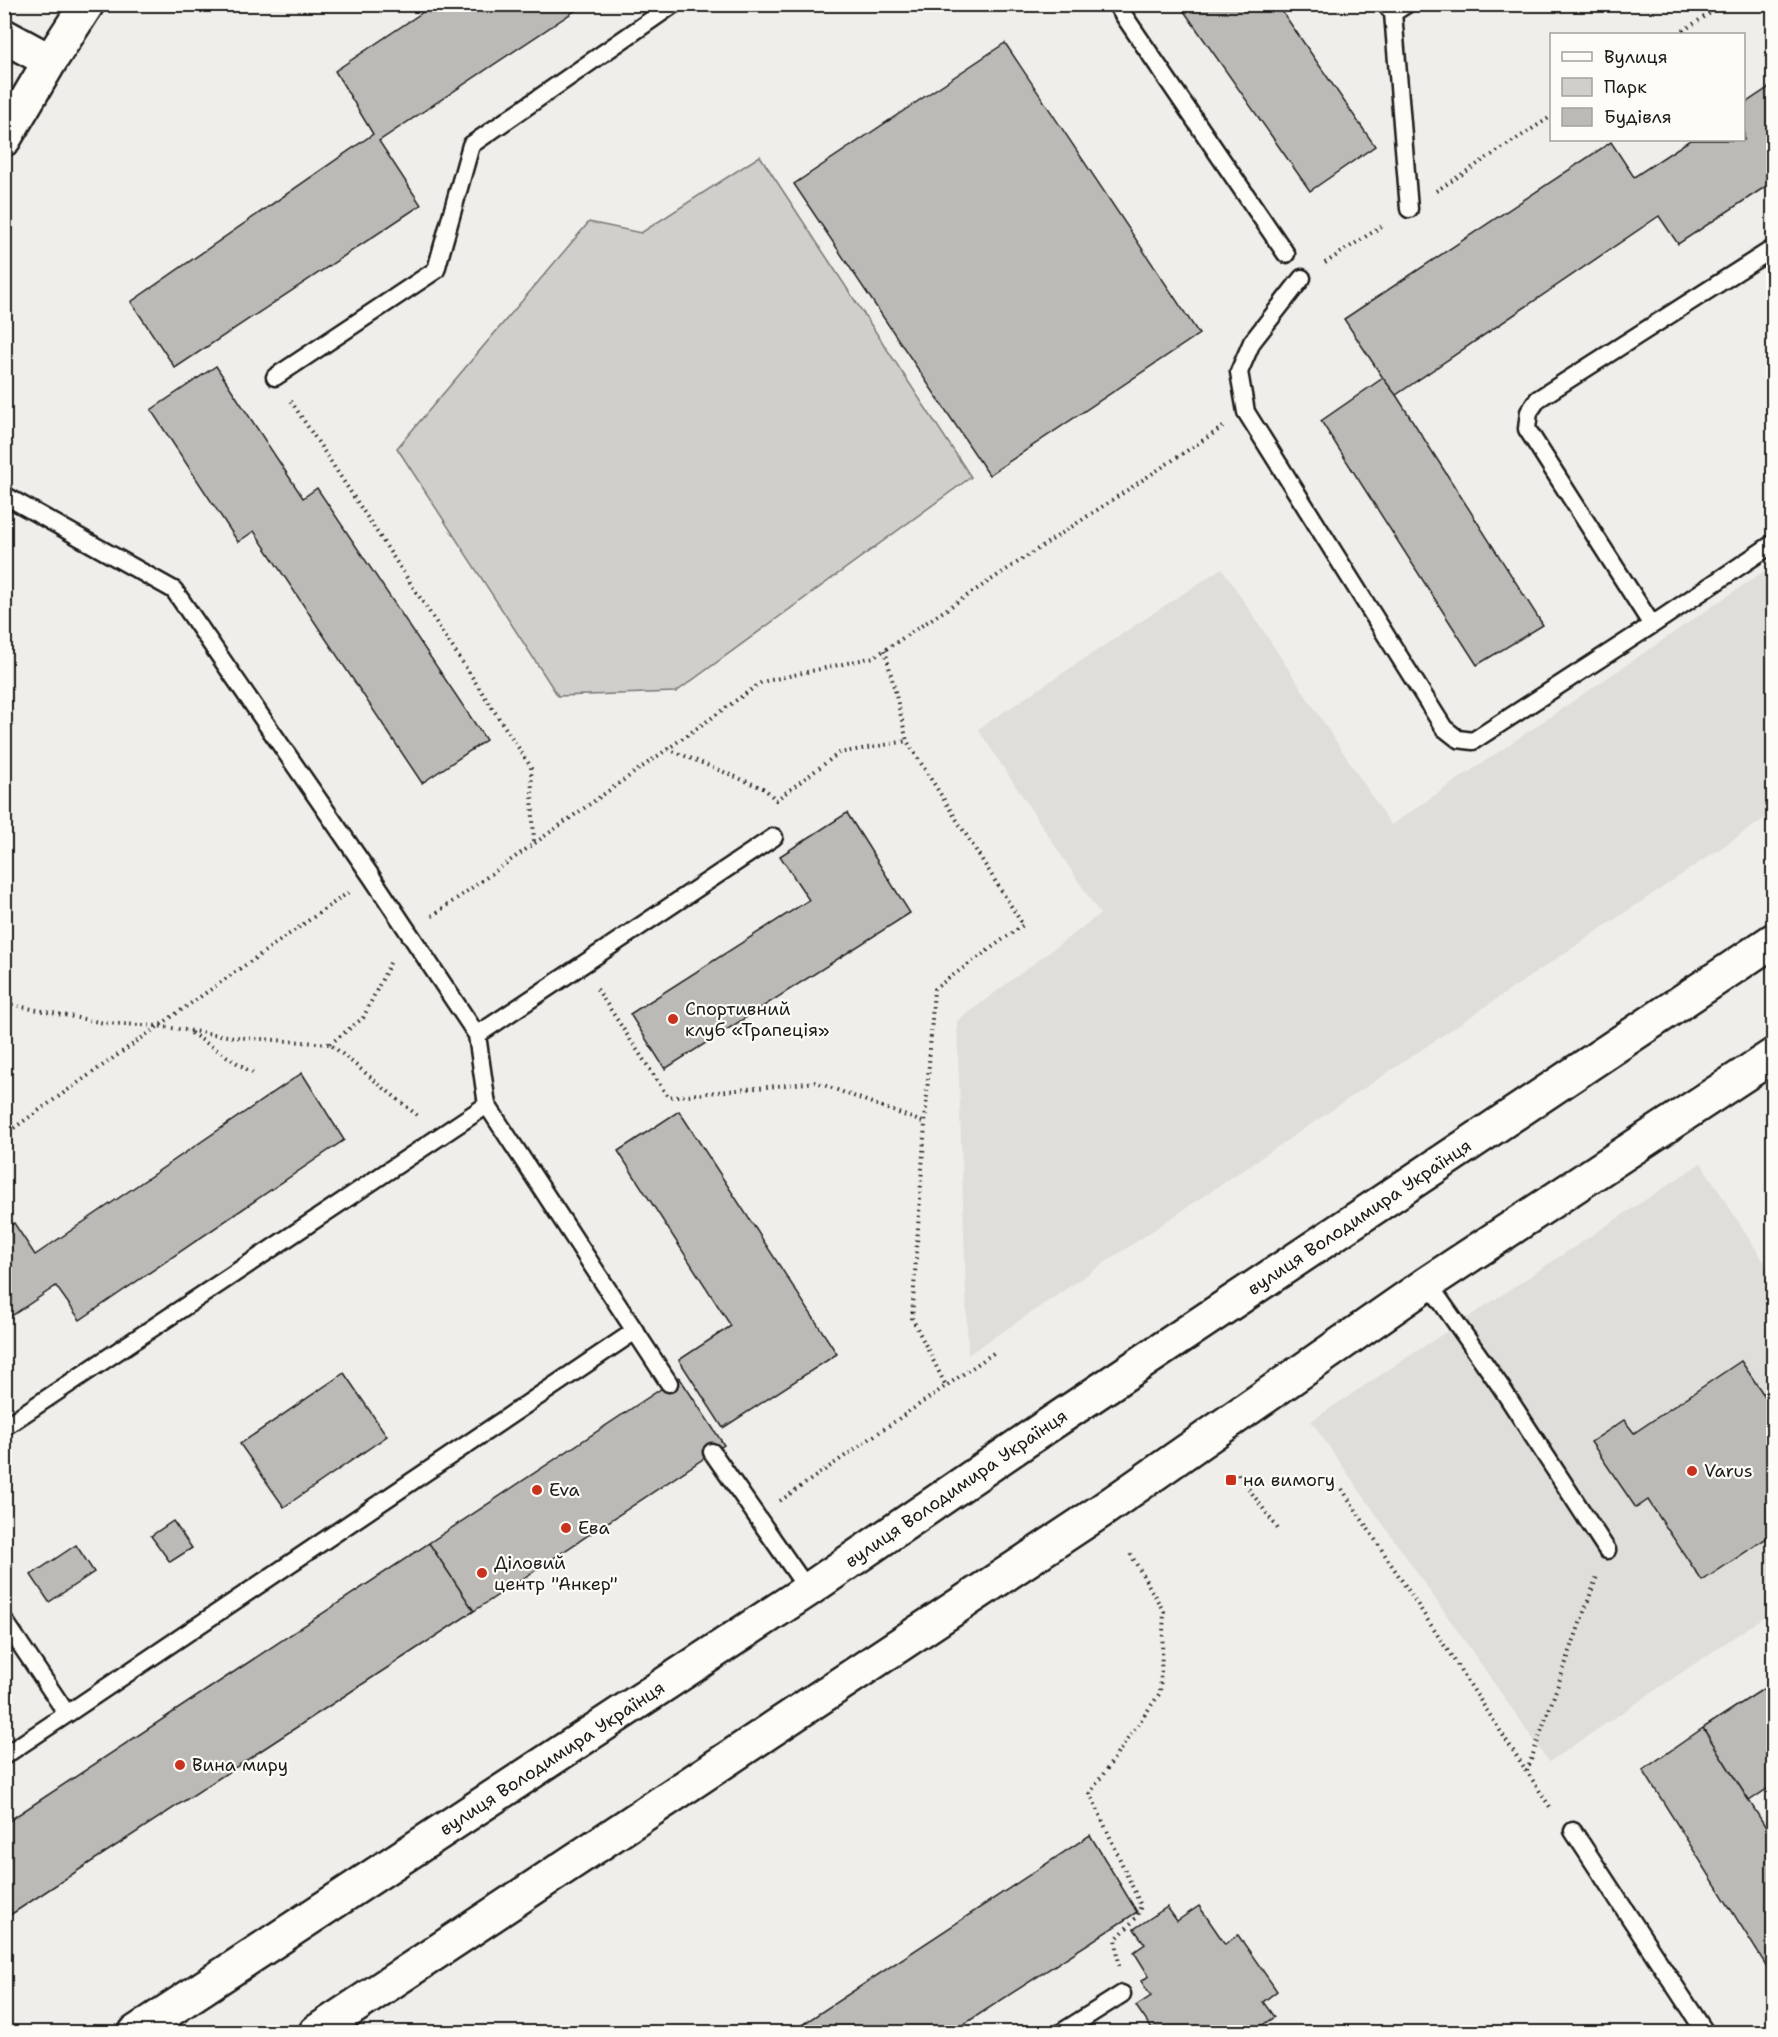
<svg xmlns="http://www.w3.org/2000/svg" width="1778" height="2037" viewBox="0 0 1778 2037" font-family="'Shantell Sans',sans-serif">
<style>
.built{fill:#e0deda}
.green{fill:#d0cfcc;stroke:#767674;stroke-width:1.5}
.building{fill:#bbbab6;stroke:#1c1c1c;stroke-width:1.5}
.lines{fill:none;stroke-linecap:round;stroke-linejoin:round}
.lane-casing{stroke:#1c1c1c;stroke-width:21}
.secondary-casing{stroke:#1c1c1c;stroke-width:38}
.primary-casing{stroke:#1c1c1c;stroke-width:38}
.path{stroke:#1c1c1c;stroke-width:4;stroke-dasharray:1.5 4.5;stroke-linecap:butt}
.lane{stroke:#fdfcf7;stroke-width:16}
.secondary{stroke:#fdfcf7;stroke-width:33}
.primary{stroke:#fdfcf7;stroke-width:33}
.poi-dot{fill:#c8321e;stroke:#fdfcf7;stroke-width:2}
.labels{text-anchor:middle;dominant-baseline:central;stroke-width:4.5;stroke-linejoin:round;paint-order:stroke}
.poi-label{font-size:18px;fill:#1c1c1c;stroke:#fdfcf7;text-anchor:start}
.street-label{font-size:18px;fill:#1c1c1c;stroke:#fdfcf7}
</style>
<rect width="100%" height="100%" fill="#f0eeea"/>
<filter id="ink" filterUnits="userSpaceOnUse"><feTurbulence type="fractalNoise" baseFrequency=".0167" numOctaves="2"/><feDisplacementMap in="SourceGraphic" scale="12" xChannelSelector="R" yChannelSelector="G"/><feConvolveMatrix kernelMatrix="1 2 1 2 8 2 1 2 1" color-interpolation-filters="sRGB"/></filter>
<g filter="url(#ink)">
<!-- built -->
<path class="built" d="M1773,565V813L968,1355L957,1021L1100,914L978,729L1222,568L1391,825Z
M1701,1163L1773,1276V1611L1549,1762L1311,1421Z"/>
<!-- green -->
<path class="green" d="M760,156L971,477L676,692L558,696L397,448L589,222L641,233Z"/>
<!-- building -->
<path class="building" d="M435,4H585L379,141L421,205L175,368L131,302L373,134L335,71Z
M1179,4H1277L1375,146L1310,191Z
M1005,43L1199,334L989,475L794,184Z
M1774,84V181L1678,244L1659,216L1396,395L1383,378L1344,319L1611,142L1634,177L1690,140H1744V104Z
M216,366L303,498L317,488L486,740L422,783L254,531L238,542L151,410Z
M1383,378L1396,395L1543,625L1477,665L1321,421Z
M847,813L910,913L665,1069L630,1014L809,900L780,856Z
M302,1073L344,1140L80,1320L56,1286L4,1321V1229L14,1223L35,1255Z
M679,1111L837,1354L723,1428L679,1360L731,1326L618,1151Z
M1741,1361L1774,1410V1533L1702,1581L1648,1500L1636,1508L1591,1442L1624,1420L1634,1433Z
M344,1373L387,1436L284,1507L240,1444Z
M679,1377L724,1445L474,1611L429,1543Z
M173,1521L192,1548L170,1562L151,1536Z
M429,1543L474,1611L4,1919V1824Z
M76,1545L94,1572L49,1602L31,1575Z
M1774,1682V1784L1749,1801L1703,1728Z
M1703,1728L1774,1840V1978L1643,1770Z
M1090,1835L1137,1912L952,2032H791Z
M1199,1906L1225,1944L1238,1935L1277,1991L1263,2002L1274,2017L1261,2026L1265,2032H1154L1136,2006L1151,1996L1141,1981L1149,1976L1134,1952L1145,1944L1134,1929L1167,1907L1177,1921Z"/>
<g class="lines">
<defs>
<path id="lane" d="M1116,4L1286,254
M1386,5L1393,13L1407,4
M1393,13L1409,209
M1302,278L1252,342L1239,372L1246,412L1444,728L1458,739L1473,741L1652,625L1774,543
M275,377L436,270L471,145L674,4
M4,495L174,590L371,876L477,1035
M1652,625L1527,429L1529,412L1538,399L1774,248
M487,1105L669,1383
M1428,1283L1501,1387L1607,1550
M4,1427L487,1105L477,1035L774,837
M712,1452L808,1590
M4,1620L67,1714L4,1756
M67,1714L635,1331
M1573,1831L1705,2032
M1062,2032L1122,1994"/>
<g id="secondary">
<path id="s1" d="M136,2032L808,1590L1044,1428L1774,940"/>
<path d="M316,2032L1101,1511L1428,1283L1774,1055"/>
</g>
<path id="primary" d="M4,36L50,61
M4,139L50,61L87,4"/>
</defs>
<!-- lane casing -->
<use href="#lane" class="lane-casing"/>
<!-- secondary casing -->
<use href="#secondary" class="secondary-casing"/>
<!-- primary casing -->
<use href="#primary" class="primary-casing"/>
<!-- path -->
<path class="path" d="M1678,34L1724,4
M1436,191L1552,116
M1325,263L1385,224
M291,401L531,767L534,844
M885,650L907,741L1023,925L934,989L912,1318L946,1386
M668,749L765,789L776,800L839,753L907,741
M432,916L762,682L874,657L1223,427
M597,989L668,1097L816,1082L925,1123
M12,1005L104,1023L158,1026L234,1037L330,1044L418,1116
M191,1033L254,1074
M330,1044L363,1018L391,961
M4,1135L349,892
M1769,1218L1774,1226
M1238,1474L1278,1529
M1342,1489L1552,1810
M780,1501L995,1352
M1527,1771L1597,1576
M1119,1966L1116,1939L1136,1918L1141,1906L1090,1793L1160,1693L1164,1612L1130,1553"/>
<!-- lane -->
<use href="#lane" class="lane"/>
<!-- secondary -->
<use href="#secondary" class="secondary"/>
<!-- primary -->
<use href="#primary" class="primary"/>
</g>
</g>
<!-- markers -->
<g class="poi-dot">
<circle cx="673" cy="1019" r="6"/>
<circle cx="1692" cy="1471" r="6"/>
<rect x="1225" y="1474" width="12" height="12" rx="3"/>
<circle cx="537" cy="1490" r="6"/>
<circle cx="566" cy="1528" r="6"/>
<circle cx="482" cy="1573" r="6"/>
<circle cx="180" cy="1765" r="6"/>
</g>
<g class="labels">
<!-- poi labels -->
<g class="poi-label">
<text x="685" y="1009">Спортивний<tspan x="685" dy="21">клуб «Трапеція»</tspan></text>
<text x="1704" y="1471">Varus</text>
<text x="1243" y="1480">на вимогу</text>
<text x="549" y="1490">Eva</text>
<text x="578" y="1528">Ева</text>
<text x="494" y="1563">Діловий<tspan x="494" dy="21">центр "Анкер"</tspan></text>
<text x="192" y="1765">Вина миру</text>
</g>
<!-- street labels -->
<g class="street-label">
<text stroke="none"><textPath href="#s1" startOffset="1470">вулиця Володимира Українця</textPath></text>
<text stroke="none"><textPath href="#s1" startOffset="984">вулиця Володимира Українця</textPath></text>
<text stroke="none"><textPath href="#s1" startOffset="498">вулиця Володимира Українця</textPath></text>
</g>
</g>
<!-- margin -->
<rect width="1778" height="2037" fill="none" stroke="#fdfcf7" stroke-width="24"/>
<rect x="12" y="12" width="1754" height="2013" fill="none" stroke="#1c1c1c" stroke-width="2" filter="url(#ink)"/>
<!-- legend -->
<rect x="1550" y="33" width="195" height="108" fill="#fdfcf7" stroke="#a3a29f" stroke-width="1.5"/>
<rect x="1562" y="52" width="30" height="9" fill="#fdfcf7" stroke="#a3a29f" stroke-width="1.5"/>
<text x="1604" y="63" font-size="18" fill="#1c1c1c">Вулиця</text>
<rect x="1562" y="78" width="30" height="18" fill="#d0cfcc" stroke="#a3a29f" stroke-width="1.5"/>
<text x="1604" y="93" font-size="18" fill="#1c1c1c">Парк</text>
<rect x="1562" y="108" width="30" height="18" fill="#bbbab6" stroke="#a3a29f" stroke-width="1.5"/>
<text x="1604" y="123" font-size="18" fill="#1c1c1c">Будівля</text>
</svg>
